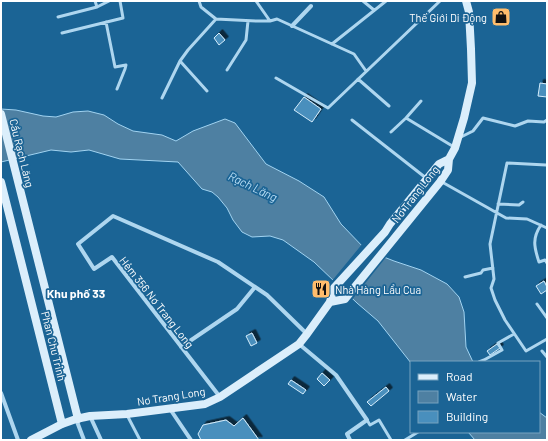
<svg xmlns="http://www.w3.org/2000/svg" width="548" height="441" viewBox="0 0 548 441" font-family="Barlow,sans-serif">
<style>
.water{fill:#4e80a2;stroke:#a1d3f1}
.pier{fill:#1b6495}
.building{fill:#498fbd;stroke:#d4ecfb;filter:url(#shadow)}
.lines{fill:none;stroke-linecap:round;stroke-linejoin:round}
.lane{stroke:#aed6ef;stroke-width:3}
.street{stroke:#aed6ef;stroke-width:4}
.secondary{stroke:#dbeefb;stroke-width:8}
.labels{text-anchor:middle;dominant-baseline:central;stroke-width:3.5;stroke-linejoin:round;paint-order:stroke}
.poi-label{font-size:11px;fill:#fff;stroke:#1b6495;text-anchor:end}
.street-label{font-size:11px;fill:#fff;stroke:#1b6495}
.water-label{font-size:12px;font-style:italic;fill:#badff6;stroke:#1b6495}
.neighbourhood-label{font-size:12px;font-weight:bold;fill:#fff;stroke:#1b6495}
</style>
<defs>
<filter id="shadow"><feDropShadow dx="3.5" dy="-3.5" stdDeviation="0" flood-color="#0009"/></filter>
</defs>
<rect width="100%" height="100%" fill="#1b6495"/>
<!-- water -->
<path class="water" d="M1,109L16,110L43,116L56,117L73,112L88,111L104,115L118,124L133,131L162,135L176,141L193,131L225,119L235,123L266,164L299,181L324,197L341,224L366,250L394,261L421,270L447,284L459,297L464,312L466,347L473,362H411V363L378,321L357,303L314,262L283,240L270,236L252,237L242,232L233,220L227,208L218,197L212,192L202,189L178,162L120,159L89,150L71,152L51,150L1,162Z
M539,412L547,418V440H475L468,432H539Z"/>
<!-- pier -->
<path class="pier" d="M363,243L368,248L387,256L351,301L331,282Z"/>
<!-- building -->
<path class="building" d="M219,33L225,40L219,45L214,38Z
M540,83L547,84V97L538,96Z
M304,97L321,109L312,122L294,110Z
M544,281L547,287V290L541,294L536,286Z
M252,333L257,343L251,346L246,336Z
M497,344L500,348L490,355L487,351Z
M322,373L330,380L324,386L317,379Z
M291,380L306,390L303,394L288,384Z
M386,387L389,391L371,406L367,402Z
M243,418L259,440H201L198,434L203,425L226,420L234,426Z"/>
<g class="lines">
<!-- lane -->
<path class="lane" d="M95,1L97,7
M199,1L201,7L216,19
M256,1L270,21L277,19L354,54L366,71
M363,1L374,10
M58,17L97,7L109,1
M106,22L115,67L126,65L125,69L117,89
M62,33L123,18L120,1
M332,44L386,1
M180,61L207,91
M227,70L246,40L248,21
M276,78L328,108L440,1
M358,79L389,106
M162,98L180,61L188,50L216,19L256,21H270
M406,118L454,147
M352,120L426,178
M391,132L406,118L421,101
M459,138L473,131L483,118L515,126L528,121L544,122L547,120
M546,165L507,163L490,244L494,279L491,288L495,300L505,320L526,351L547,339
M442,182L506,218L527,219L547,228
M498,204L519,205L523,202
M541,225C532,238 534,247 539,262L545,260L547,263
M465,277L481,273L483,270L493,268
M537,304L547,318
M542,351L547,357
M479,362L484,360L502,350L498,343L514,334
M127,415L140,440
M367,420L370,425L379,420L391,440
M405,440L418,432"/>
<!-- street -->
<path class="street" d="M292,26L311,6
M299,344L336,375L367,420L347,434L350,440
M181,347L237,309L255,287
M1,393L18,440
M220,397L112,257L94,269L78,244L113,216L218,262L267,295L307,334
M170,409L191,440
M90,416L101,440
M76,419L84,440"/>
<!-- secondary -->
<path class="secondary" d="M1,114L78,419
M1,182L62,424
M330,302L345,299L440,182L448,170L449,159L455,148L464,118L472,83L471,49L469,12L466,1
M31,440L62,424L76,419L90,416L127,414L205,404L220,397L299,344L307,334L330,302L333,289L385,232L390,224L439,164L449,159"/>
</g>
<!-- icons -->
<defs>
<symbol id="shop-square" viewBox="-11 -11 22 22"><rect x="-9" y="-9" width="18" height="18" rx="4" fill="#ffbd6c" stroke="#1b6495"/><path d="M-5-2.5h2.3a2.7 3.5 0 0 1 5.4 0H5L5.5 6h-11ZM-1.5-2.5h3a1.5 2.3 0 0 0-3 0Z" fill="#111"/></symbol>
<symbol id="restaurant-square" viewBox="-11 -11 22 22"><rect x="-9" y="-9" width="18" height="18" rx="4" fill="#ffbd6c" stroke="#1b6495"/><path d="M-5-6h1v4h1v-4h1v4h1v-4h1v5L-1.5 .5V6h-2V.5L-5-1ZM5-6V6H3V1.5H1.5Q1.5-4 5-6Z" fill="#111"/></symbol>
</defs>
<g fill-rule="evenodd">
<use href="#shop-square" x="490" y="6" width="22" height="22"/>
<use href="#restaurant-square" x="310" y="278" width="22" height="22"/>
</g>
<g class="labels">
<!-- poi labels -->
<g class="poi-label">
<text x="487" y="17">Thế Giới Di Động</text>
<text x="335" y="289" text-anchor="start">Nhà Hàng Lẩu Cua</text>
</g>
<!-- street labels -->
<g class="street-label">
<text transform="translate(22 153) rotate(76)">Cầu Rạch Lăng</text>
<text transform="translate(415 194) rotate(-52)">Nơ Trang Long</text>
<text transform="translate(157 302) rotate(52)">Hẻm 356 Nơ Trang Long</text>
<text transform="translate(54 346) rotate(76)">Phan Chu Trinh</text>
<text transform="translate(171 396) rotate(-9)">Nơ Trang Long</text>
</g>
<!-- water labels -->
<g class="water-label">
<text transform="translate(253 186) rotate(26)">Rạch Lăng</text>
</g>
<!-- neighbourhood labels -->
<g class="neighbourhood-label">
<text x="76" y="293">Khu phố 33</text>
</g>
</g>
<!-- border -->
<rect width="548" height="441" fill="none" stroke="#ffffff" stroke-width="4"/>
<!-- legend -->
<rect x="410" y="361" width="130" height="72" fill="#1b6495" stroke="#76a2bf"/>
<rect x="418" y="374" width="20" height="6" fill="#dbeefb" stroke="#76a2bf"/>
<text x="446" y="381" font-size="12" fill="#ffffff">Road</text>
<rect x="418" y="391" width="20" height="12" fill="#4e80a2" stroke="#76a2bf"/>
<text x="446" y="401" font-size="12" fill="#ffffff">Water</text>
<rect x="418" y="411" width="20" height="12" fill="#498fbd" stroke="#76a2bf"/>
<text x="446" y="421" font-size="12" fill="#ffffff">Building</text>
</svg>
